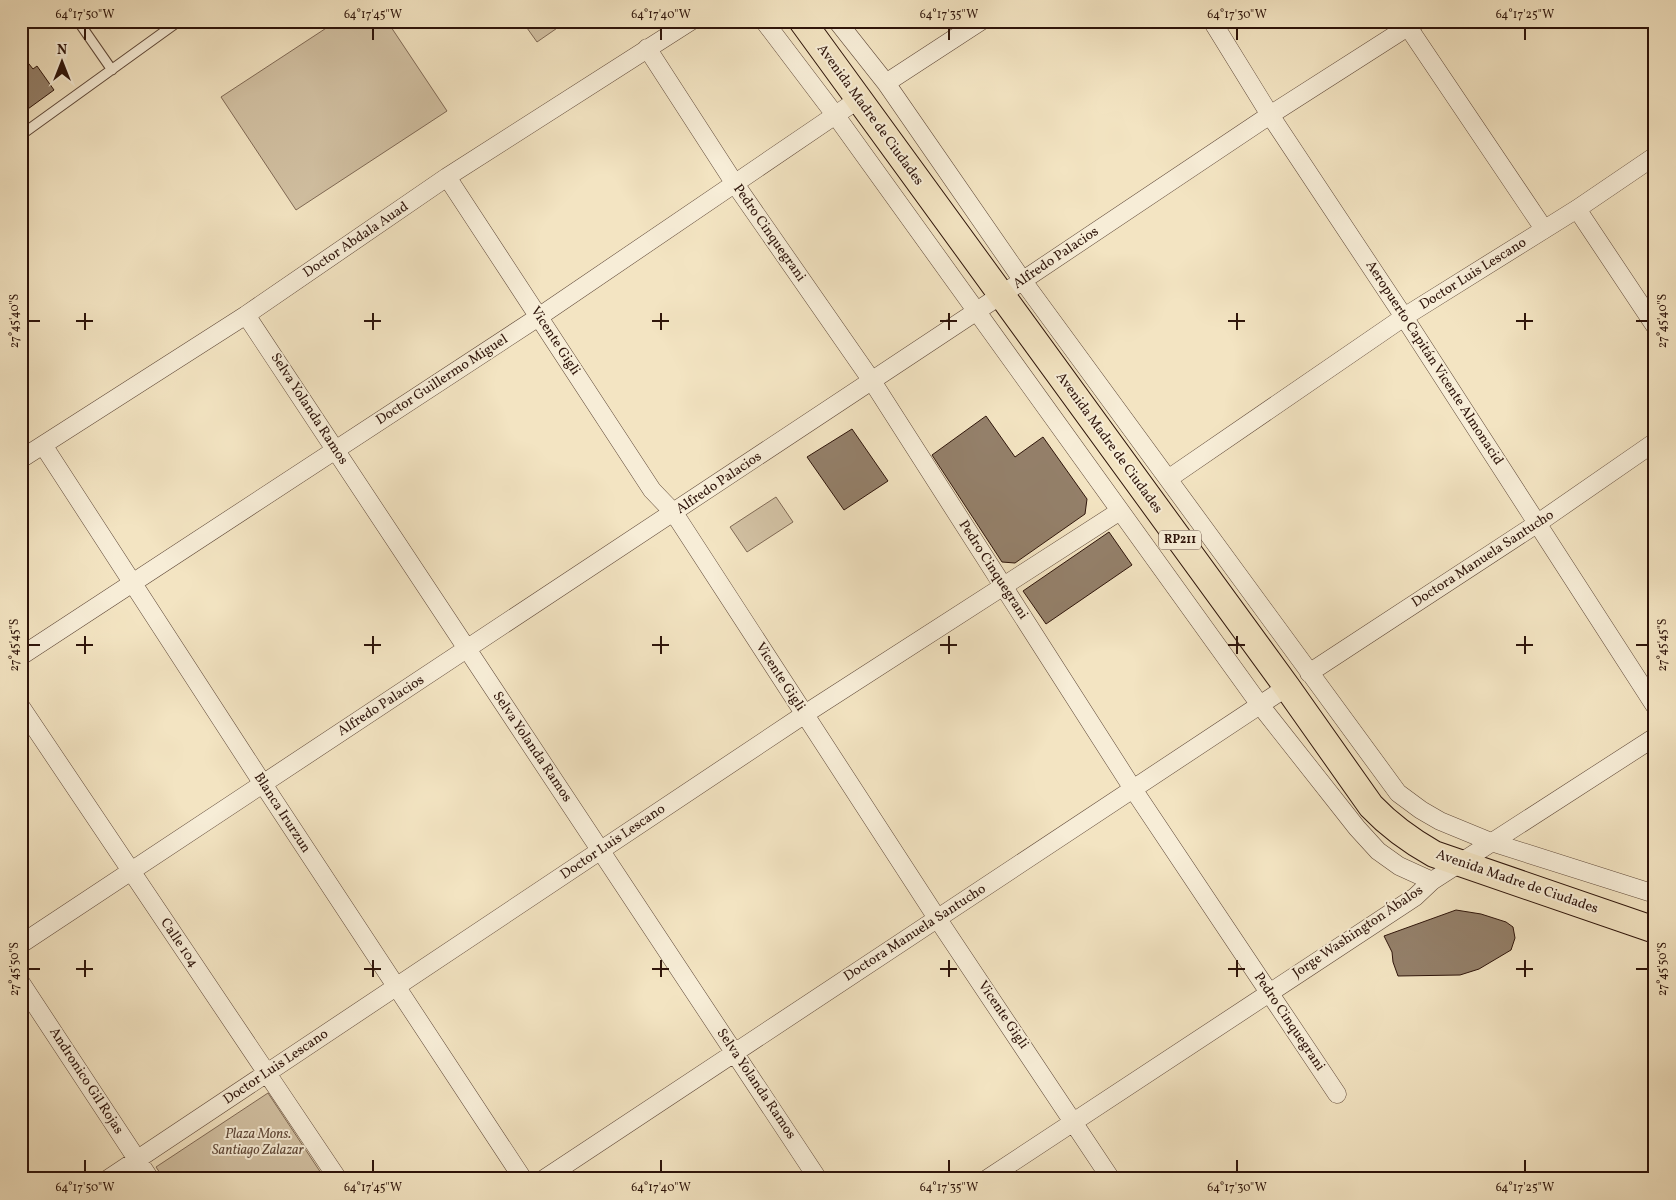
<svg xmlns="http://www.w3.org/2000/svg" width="1676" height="1200" viewBox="0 0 1676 1200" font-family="Vollkorn,serif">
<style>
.green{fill:#d2c1a3;stroke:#806a56}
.building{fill:#94806a;stroke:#2e140a}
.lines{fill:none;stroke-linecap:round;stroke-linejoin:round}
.service-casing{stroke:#5f4838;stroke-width:11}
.minor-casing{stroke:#5f4838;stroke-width:19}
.primary-casing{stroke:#2e140a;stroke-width:28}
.service{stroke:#f7edd7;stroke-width:9}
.minor{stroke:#f7edd7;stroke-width:18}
.primary{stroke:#f3e4c2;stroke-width:26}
.ticks{fill:none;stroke:#2e140a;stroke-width:2}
.labels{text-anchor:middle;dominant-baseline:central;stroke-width:4;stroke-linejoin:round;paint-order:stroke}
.shield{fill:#f7edd7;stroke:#6a5548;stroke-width:1}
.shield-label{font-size:12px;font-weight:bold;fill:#2e140a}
.street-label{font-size:14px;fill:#2e140a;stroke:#f7edd7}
.park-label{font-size:14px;font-style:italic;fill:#5f4838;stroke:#f7edd7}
.neatline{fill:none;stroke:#2e140a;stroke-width:2}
.ticks-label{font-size:12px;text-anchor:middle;fill:#2e140a}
</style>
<rect width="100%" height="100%" fill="#f3e4c2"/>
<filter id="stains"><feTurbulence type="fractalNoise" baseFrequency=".004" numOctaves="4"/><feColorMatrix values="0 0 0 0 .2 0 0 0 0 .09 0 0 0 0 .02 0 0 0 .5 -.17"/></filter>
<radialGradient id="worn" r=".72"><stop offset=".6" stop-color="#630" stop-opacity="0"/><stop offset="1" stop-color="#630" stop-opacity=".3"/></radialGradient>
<!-- green -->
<path class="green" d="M337,21H387L447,111L296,210L221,97Z
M522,21H561L563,24L537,42Z
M776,497L793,522L747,552L730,527Z
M268,1093L325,1179H164L156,1167Z"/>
<!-- building -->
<path class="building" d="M21,54L33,69L37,66L54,90L21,114Z
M986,416L1015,457L1043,437L1087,499L1085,514L1015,563L1002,562L932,455Z
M852,429L888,481L844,510L807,457Z
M1109,532L1132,565L1046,624L1023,591Z
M1456,910L1481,914L1506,922L1513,927L1515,938L1511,950L1479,969L1460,975L1398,976L1393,962L1392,952L1384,936Z"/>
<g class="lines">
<defs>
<path id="service" d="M78,21L112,70
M21,135L179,21"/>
<path id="minor" d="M764,21L836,116L1260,705L1357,828L1378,851L1399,866L1432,881
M837,21L886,83L1023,281L1398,793L1421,810L1440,821L1491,842L1655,894
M1212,21L1270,115L1404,317L1655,706
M1408,27L1544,229
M647,48L735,184L872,381L1133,789L1337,1094
M886,83L981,21
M447,177L652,490L674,513L937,918L1111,1179
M1577,209L1655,326
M246,315L818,1179
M43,445L263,784L523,1179
M21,459L246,315L447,177L691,21
M1168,479L1404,317L1577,209L1655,156
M21,656L540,316L859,99
M1309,673L1538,523L1655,442
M21,707L338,1179
M21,944L1001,295L1270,115L1417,21
M21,983L150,1179
M108,1179L805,714L1120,511
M544,1179L1287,687
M987,1179L1415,897L1432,881L1655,737"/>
<path id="primary" d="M802,21L1287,687L1371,806C1390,826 1411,841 1434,854L1655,930"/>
</defs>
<!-- service casing -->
<use href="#service" class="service-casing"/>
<!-- minor casing -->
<use href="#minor" class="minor-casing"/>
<!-- primary casing -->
<use href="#primary" class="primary-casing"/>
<!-- service -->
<use href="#service" class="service"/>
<!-- minor -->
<use href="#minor" class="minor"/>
<!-- primary -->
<use href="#primary" class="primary"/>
</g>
<!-- ticks -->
<path class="ticks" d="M85,28V40M373,28V40M661,28V40M949,28V40M1237,28V40M1525,28V40M85,313V330M373,313V330M661,313V330M949,313V330M1237,313V330M1525,313V330M28,321H40M76,321H93M364,321H381M652,321H669M940,321H957M1228,321H1245M1516,321H1533M1636,321H1648M85,636V654M373,636V654M661,636V654M949,636V654M1237,636V654M1525,636V654M28,645H40M76,645H93M364,645H381M652,645H669M940,645H957M1228,645H1245M1516,645H1533M1636,645H1648M85,960V977M373,960V977M661,960V977M949,960V977M1237,960V977M1525,960V977M28,969H40M76,969H93M364,969H381M652,969H669M940,969H957M1228,969H1245M1516,969H1533M1636,969H1648M85,1160V1172M373,1160V1172M661,1160V1172M949,1160V1172M1237,1160V1172M1525,1160V1172"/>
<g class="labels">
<!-- shield labels -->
<rect class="shield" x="1159" y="530.5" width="42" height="19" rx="4"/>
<g class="shield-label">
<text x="1180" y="540">RP211</text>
</g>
<!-- street labels -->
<g class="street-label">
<text transform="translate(870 115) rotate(54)">Avenida Madre de Ciudades</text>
<text transform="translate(769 233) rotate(55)">Pedro Cinquegrani</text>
<text transform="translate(356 240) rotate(-34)">Doctor Abdala Auad</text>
<text transform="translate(1056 258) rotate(-34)">Alfredo Palacios</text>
<text transform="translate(1473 274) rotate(-32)">Doctor Luis Lescano</text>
<text transform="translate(555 341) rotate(57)">Vicente Gigli</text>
<text transform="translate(1434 363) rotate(57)">Aeropuerto Capitán Vicente Almonacid</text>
<text transform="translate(442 380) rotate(-33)">Doctor Guillermo Miguel</text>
<text transform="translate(309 409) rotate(57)">Selva Yolanda Ramos</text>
<text transform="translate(1109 443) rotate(54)">Avenida Madre de Ciudades</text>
<text transform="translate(719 483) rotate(-34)">Alfredo Palacios</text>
<text transform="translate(1483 559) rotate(-33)">Doctora Manuela Santucho</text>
<text transform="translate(993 570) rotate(57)">Pedro Cinquegrani</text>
<text transform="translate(780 677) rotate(57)">Vicente Gigli</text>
<text transform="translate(381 706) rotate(-33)">Alfredo Palacios</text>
<text transform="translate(532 747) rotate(56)">Selva Yolanda Ramos</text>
<text transform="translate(282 813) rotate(57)">Blanca Irurzun</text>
<text transform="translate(613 842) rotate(-34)">Doctor Luis Lescano</text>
<text transform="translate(1517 882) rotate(19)">Avenida Madre de Ciudades</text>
<text transform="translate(1358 932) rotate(-34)">Jorge Washington Ábalos</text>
<text transform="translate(915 933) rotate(-33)">Doctora Manuela Santucho</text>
<text transform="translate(179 943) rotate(56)">Calle 104</text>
<text transform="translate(1003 1015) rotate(56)">Vicente Gigli</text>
<text transform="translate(1289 1022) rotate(56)">Pedro Cinquegrani</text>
<text transform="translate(276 1067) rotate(-34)">Doctor Luis Lescano</text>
<text transform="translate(86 1081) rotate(57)">Andronico Gil Rojas</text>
<text transform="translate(756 1084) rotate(56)">Selva Yolanda Ramos</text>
</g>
<!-- park labels -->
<g class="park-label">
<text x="258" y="1134">Plaza Mons.<tspan x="258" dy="16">Santiago Zalazar</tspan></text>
</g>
</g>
<!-- margin -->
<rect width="1676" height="1200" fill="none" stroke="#f3e4c2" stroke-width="55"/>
<!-- north arrow -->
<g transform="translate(62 62)" stroke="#f7edd7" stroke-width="4" paint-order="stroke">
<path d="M0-4L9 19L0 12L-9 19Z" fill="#2e140a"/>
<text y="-8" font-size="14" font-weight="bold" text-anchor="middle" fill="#2e140a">N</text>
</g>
<rect x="28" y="28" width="1620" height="1144" class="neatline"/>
<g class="ticks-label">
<text x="85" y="18">64°17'50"W</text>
<text x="373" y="18">64°17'45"W</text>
<text x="661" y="18">64°17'40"W</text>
<text x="949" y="18">64°17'35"W</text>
<text x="1237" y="18">64°17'30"W</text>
<text x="1525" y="18">64°17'25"W</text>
<text transform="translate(14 321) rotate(-90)" y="4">27°45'40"S</text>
<text transform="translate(1662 321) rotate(-90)" y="4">27°45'40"S</text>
<text transform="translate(14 645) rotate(-90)" y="4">27°45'45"S</text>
<text transform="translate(1662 645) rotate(-90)" y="4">27°45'45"S</text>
<text transform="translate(14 969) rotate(-90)" y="4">27°45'50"S</text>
<text transform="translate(1662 969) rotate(-90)" y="4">27°45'50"S</text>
<text x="85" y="1191">64°17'50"W</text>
<text x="373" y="1191">64°17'45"W</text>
<text x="661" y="1191">64°17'40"W</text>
<text x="949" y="1191">64°17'35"W</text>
<text x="1237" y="1191">64°17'30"W</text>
<text x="1525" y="1191">64°17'25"W</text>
</g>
<rect width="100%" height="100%" filter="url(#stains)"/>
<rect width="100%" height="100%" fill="url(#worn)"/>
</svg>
